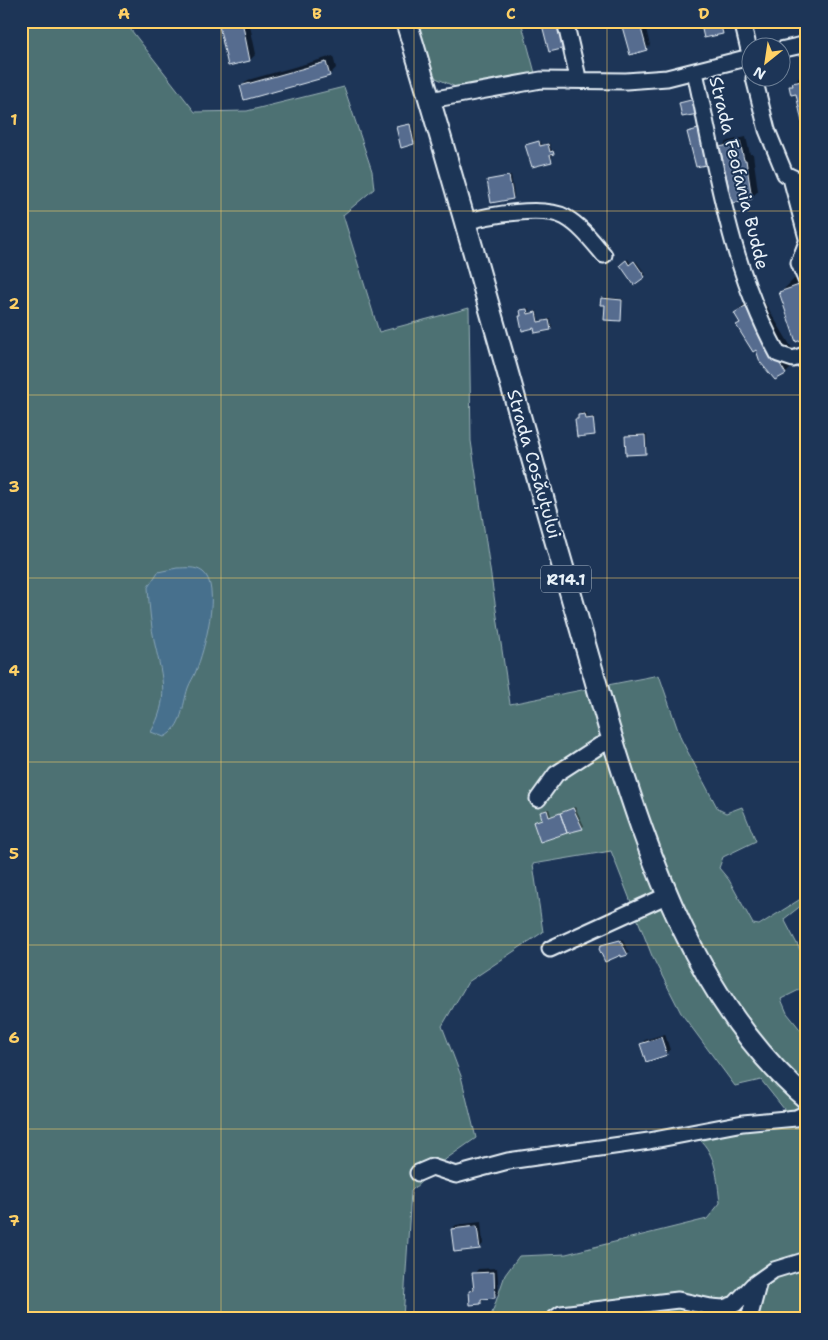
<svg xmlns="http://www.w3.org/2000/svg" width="828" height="1340" viewBox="0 0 828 1340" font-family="'Shantell Sans',sans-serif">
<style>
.green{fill:#4d7173;stroke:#9ab1b6}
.water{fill:#46708d;stroke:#87a4b8}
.shadow{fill:#0007}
.building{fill:#576c8f;stroke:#e8f1f8}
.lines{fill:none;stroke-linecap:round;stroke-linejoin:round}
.minor-casing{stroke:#e8f1f8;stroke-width:19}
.major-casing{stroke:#e8f1f8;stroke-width:24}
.minor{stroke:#1d3557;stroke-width:15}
.major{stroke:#1d3557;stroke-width:20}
.grid{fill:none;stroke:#ffd166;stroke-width:1;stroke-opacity:0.55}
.labels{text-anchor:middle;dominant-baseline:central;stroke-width:4;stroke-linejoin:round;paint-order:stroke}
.shield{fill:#1d3557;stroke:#abb9c8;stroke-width:1}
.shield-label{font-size:16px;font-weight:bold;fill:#e8f1f8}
.street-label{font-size:18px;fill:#e8f1f8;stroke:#1d3557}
.neatline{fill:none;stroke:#ffd166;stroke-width:2}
.grid-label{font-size:16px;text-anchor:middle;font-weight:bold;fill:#ffd166}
</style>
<rect width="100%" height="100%" fill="#1d3557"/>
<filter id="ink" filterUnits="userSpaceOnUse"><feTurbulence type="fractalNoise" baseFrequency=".02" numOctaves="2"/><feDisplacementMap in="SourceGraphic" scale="10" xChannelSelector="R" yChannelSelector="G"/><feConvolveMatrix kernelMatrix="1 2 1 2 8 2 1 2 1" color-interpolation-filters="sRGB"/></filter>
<g filter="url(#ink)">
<!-- green -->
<path class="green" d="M21,21H124L195,112L247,111L344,87L372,171L374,189L343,215L379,332L469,308L471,441L510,704L659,675L681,739L718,809L726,813L742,807L756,841L723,857L719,868L729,880L753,924L759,925L807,895V901L784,919L807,963V986L781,999L787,1013L807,1038V1319H486L491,1316L505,1275L519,1256L566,1254L707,1219L720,1203C717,1179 717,1155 698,1138L788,1114L761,1080L735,1086L681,1013L652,956L611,851L533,864L543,932L468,982L442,1026L461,1076L476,1138L446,1159L411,1191L403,1319H21Z
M417,21H521L535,73L529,78L460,89L436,78L432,71Z"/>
<!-- water -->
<path class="water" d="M177,568C186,568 195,566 203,572C222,587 204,651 196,671C194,677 190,682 188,688C182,706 183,727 164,737L151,732C169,700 163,679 155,645C151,626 149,606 148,587L158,572Z"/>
<!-- shadow -->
<path class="shadow" d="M220,21H249L256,54L250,60L229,65Z
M624,21H644L650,45L646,49L622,23Z
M701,21H727L728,26L722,33Z
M333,56L336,68L329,75L242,86L248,80Z
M807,75V120L796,93L790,87L800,77Z
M411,123L416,141L402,146L398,128Z
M746,137L750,154H753L758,191L752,197L721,147L728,141Z
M540,141L542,145L549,143L552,151L555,150L552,153V160L527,146Z
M511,175L514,196L513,198L488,181Z
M628,259L631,264L636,261L646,275L644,276L623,263Z
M807,274V339L781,292L794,279Z
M759,293L799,360L786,373L775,379L757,348L737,325L741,322L735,313L748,300Z
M604,297L623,299L620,320L602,299Z
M529,308V313L537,311L539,321L550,319L552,327H535L520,317L522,311Z
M581,413H587V418L594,417V434L576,420Z
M647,434L646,453L626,436L628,435Z
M575,807L584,826L582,827L535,822L543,818V810L549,809L551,816Z
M622,939L629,953L627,954L602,946Z
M665,1034L670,1050L666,1054L641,1044L645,1040Z
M481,1222L483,1244L479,1248L452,1229L456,1225Z
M497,1268L499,1292L495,1297H485L481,1303L470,1291L475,1287L474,1274L478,1269Z"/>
<!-- building -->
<path class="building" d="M218,21H242L250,61L228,66Z
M541,21H559L566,48L549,52Z
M626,21H639L647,50L630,55L621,23Z
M700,21H720L723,34L704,38Z
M326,62L330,76L244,100L240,86Z
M807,80V121L802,122L796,94L791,95L789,86H793L792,83Z
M695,99L698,114L682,117L679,103Z
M410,124L414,144L401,148L396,127Z
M702,128L711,164L696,167L687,132Z
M539,141L540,146L548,144L550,152L553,151L554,154L550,155L552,162L532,167L525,145Z
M740,142L744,160H746L752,199L732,203L720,147Z
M509,176L513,199L491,203L487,180Z
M626,260L629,265L634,261L645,277L634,285L620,265Z
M799,285L802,294L805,293L807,297V341L802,342L801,340L796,342L779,292Z
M601,298L622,300L621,321L604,320L605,305H600Z
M745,306L786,374L775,380L760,362L756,350L753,352L736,325L740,323L734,313Z
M527,309L528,314L536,312L538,322L549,320L551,330L535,333L534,328L522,331L519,316H521L520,310Z
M585,414L586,419L593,418L595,435L577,437L575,419H578V415Z
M645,435L646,454L626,455L625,436Z
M573,808L583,829L567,833L560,813Z
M547,810L549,817L560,813L567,833L540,842L533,822L542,819L540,812Z
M620,940L628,955L621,957V955L605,962L599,949L601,945Z
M661,1037L667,1055L646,1062L640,1044Z
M477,1226L480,1249L454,1252L451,1229Z
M494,1272L495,1298L481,1299V1304L470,1305L469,1291L474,1290L472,1273Z"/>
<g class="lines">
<defs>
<path id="minor" d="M565,21L577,73L576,78L568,81
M742,21L750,54
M780,50L807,44
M695,72C716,167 730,267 778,354L793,359L807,354
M754,78L767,130L785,174L800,181L807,180
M430,100L541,80L626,81L667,78L750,57
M791,178L807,238
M465,222C489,215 543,205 565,217C581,226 592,241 604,255
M807,242L799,263L807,282
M538,799L556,774L599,746L613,740
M550,949L668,895
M418,1173L432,1167L456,1175L508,1161L649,1141L743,1123L796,1118L807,1113
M554,1319L561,1314L678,1300L711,1307L723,1308L735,1304L753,1285L774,1270L807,1260
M749,1319L759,1281"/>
<path id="major" d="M406,21C456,185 501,350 548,515C568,586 588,657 609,728C649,859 699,1007 807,1099"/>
</defs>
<!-- minor casing -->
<use href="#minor" class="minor-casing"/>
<!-- major casing -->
<use href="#major" class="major-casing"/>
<!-- minor -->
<use href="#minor" class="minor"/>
<!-- major -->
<use href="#major" class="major"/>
</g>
</g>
<!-- grid -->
<path class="grid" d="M221,21V1319M414,21V1319M607,21V1319M21,211H807M21,395H807M21,578H807M21,762H807M21,945H807M21,1129H807"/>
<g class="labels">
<!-- shield labels -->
<rect class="shield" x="541" y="565.5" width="50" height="27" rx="4"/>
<g class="shield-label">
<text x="566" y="579">R14.1</text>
</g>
<!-- street labels -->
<g class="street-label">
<text transform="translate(739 173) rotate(76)">Strada Feofania Budde</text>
<text transform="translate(534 464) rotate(74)">Strada Cosăuțului</text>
</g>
</g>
<!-- margin -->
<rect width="828" height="1340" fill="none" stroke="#1d3557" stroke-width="55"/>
<!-- north arrow -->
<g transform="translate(766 62) rotate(210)"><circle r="24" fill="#1d3557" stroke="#6e8097"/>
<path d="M0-4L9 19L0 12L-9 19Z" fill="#ffd166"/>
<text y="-8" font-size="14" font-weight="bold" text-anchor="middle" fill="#e8f1f8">N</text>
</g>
<rect x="28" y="28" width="772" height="1284" class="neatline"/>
<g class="grid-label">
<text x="124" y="19">A</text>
<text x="317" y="19">B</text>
<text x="511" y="19">C</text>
<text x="704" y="19">D</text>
<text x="14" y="125">1</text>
<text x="14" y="309">2</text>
<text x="14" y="492">3</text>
<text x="14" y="676">4</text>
<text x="14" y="859">5</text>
<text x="14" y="1043">6</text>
<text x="14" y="1226">7</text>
</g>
</svg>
